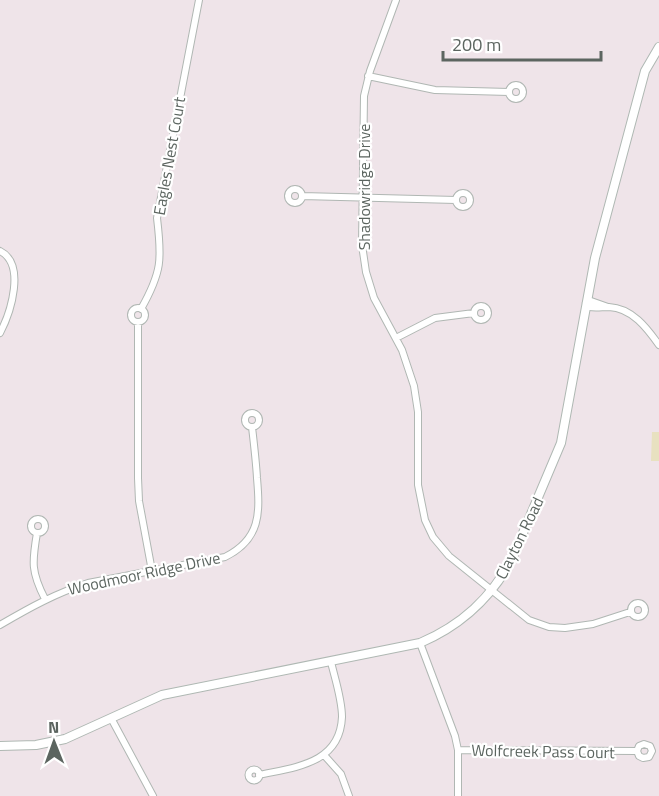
<svg xmlns="http://www.w3.org/2000/svg" width="659" height="796" viewBox="0 0 659 796" font-family="'Titillium Web',sans-serif">
<style>
.green{fill:#e8e1c0}
.lines{fill:none;stroke-linecap:round;stroke-linejoin:round}
.street-casing{stroke:#b0b7b3;stroke-width:8}
.secondary-casing{stroke:#afb8b3;stroke-width:10}
.street{stroke:#fff;stroke-width:6}
.secondary{stroke:#fff;stroke-width:8}
.labels{text-anchor:middle;dominant-baseline:central;stroke-width:4.5;stroke-linejoin:round;paint-order:stroke}
.street-label{font-size:16px;fill:#5c6560;stroke:#fff}
</style>
<rect width="100%" height="100%" fill="#efe4e9"/>
<!-- green -->
<path class="green" d="M652,432H659V461H651Z"/>
<g class="lines">
<defs>
<path id="street" d="M396,0L370,71L364,96L362,245L366,272L374,298L402,350L414,386L418,412V485L425,520L433,537L449,556L529,620L549,627L565,628L593,624L630,612
M368,76L435,90L509,92
M509 92a7 7 0 1 1 14 0a7 7 0 1 1-14 0Z
M288 196a7 7 0 1 1 14 0a7 7 0 1 1-14 0Z
M456 200a7 7 0 1 1 14 0a7 7 0 1 1-14 0Z
M302,196L456,200
M0,251C26,264 11,312 0,333
M586,303L589,307C596,308 602,307 609,307C632,308 647,328 659,345
M586,303L591,301L608,307
M474 313a7 7 0 1 1 14 0a7 7 0 1 1-14 0Z
M131 315a7 7 0 1 1 14 0a7 7 0 1 1-14 0Z
M141,309C162,272 162,259 157,218L199,0
M138,322V478L139,501L152,571
M396,338L435,318L474,313
M245 420a7 7 0 1 1 14 0a7 7 0 1 1-14 0Z
M31 526a7 7 0 1 1 14 0a7 7 0 1 1-14 0Z
M37,533C32,562 31,572 45,599
M631 610a7 7 0 1 1 14 0a7 7 0 1 1-14 0Z
M0,625C29,608 56,593 88,583L225,557C261,539 260,513 257,478C256,461 254,444 252,427
M420,643L455,736L458,750V796
M111,718L153,796
M458,750L637,751L639,756L643,758L649,757L652,751L650,746L644,744L639,746L637,751
M324,755L341,774L349,796
M248.5 775a5.5 5.5 0 1 1 11 0a5.5 5.5 0 1 1-11 0Z
M259,775C295,767 340,764 342,717C342,699 335,679 331,662"/>
<path id="secondary" d="M0,746L36,745L65,739L162,695L420,643C462,625 491,598 512,559L561,443L595,258L645,71L659,47"/>
</defs>
<!-- street casing -->
<use href="#street" class="street-casing"/>
<!-- secondary casing -->
<use href="#secondary" class="secondary-casing"/>
<!-- street -->
<use href="#street" class="street"/>
<!-- secondary -->
<use href="#secondary" class="secondary"/>
</g>
<g class="labels">
<!-- street labels -->
<g class="street-label">
<text transform="translate(169 156) rotate(-80)">Eagles Nest Court</text>
<text transform="translate(364 187) rotate(-90)">Shadowridge Drive</text>
<text transform="translate(519 538) rotate(-64)">Clayton Road</text>
<text transform="translate(144 573) rotate(-12)">Woodmoor Ridge Drive</text>
<text transform="translate(543 751) rotate(1)">Wolfcreek Pass Court</text>
</g>
</g>
<!-- north arrow -->
<g transform="translate(54 742) rotate(359)" stroke="#ffffff" stroke-width="4.5" paint-order="stroke">
<path d="M0-4.5L10 22L0 15L-10 22Z" fill="#5c6560"/>
<text y="-9" font-size="16" font-weight="bold" text-anchor="middle" fill="#5c6560">N</text>
</g>
<!-- scale -->
<path d="M443 51v9h158v-9" fill="none" stroke="#5c6560" stroke-width="3"/>
<text x="452" y="51" font-size="18" fill="#5c6560" stroke="#ffffff" stroke-width="4.5" paint-order="stroke">200 m</text>
</svg>
